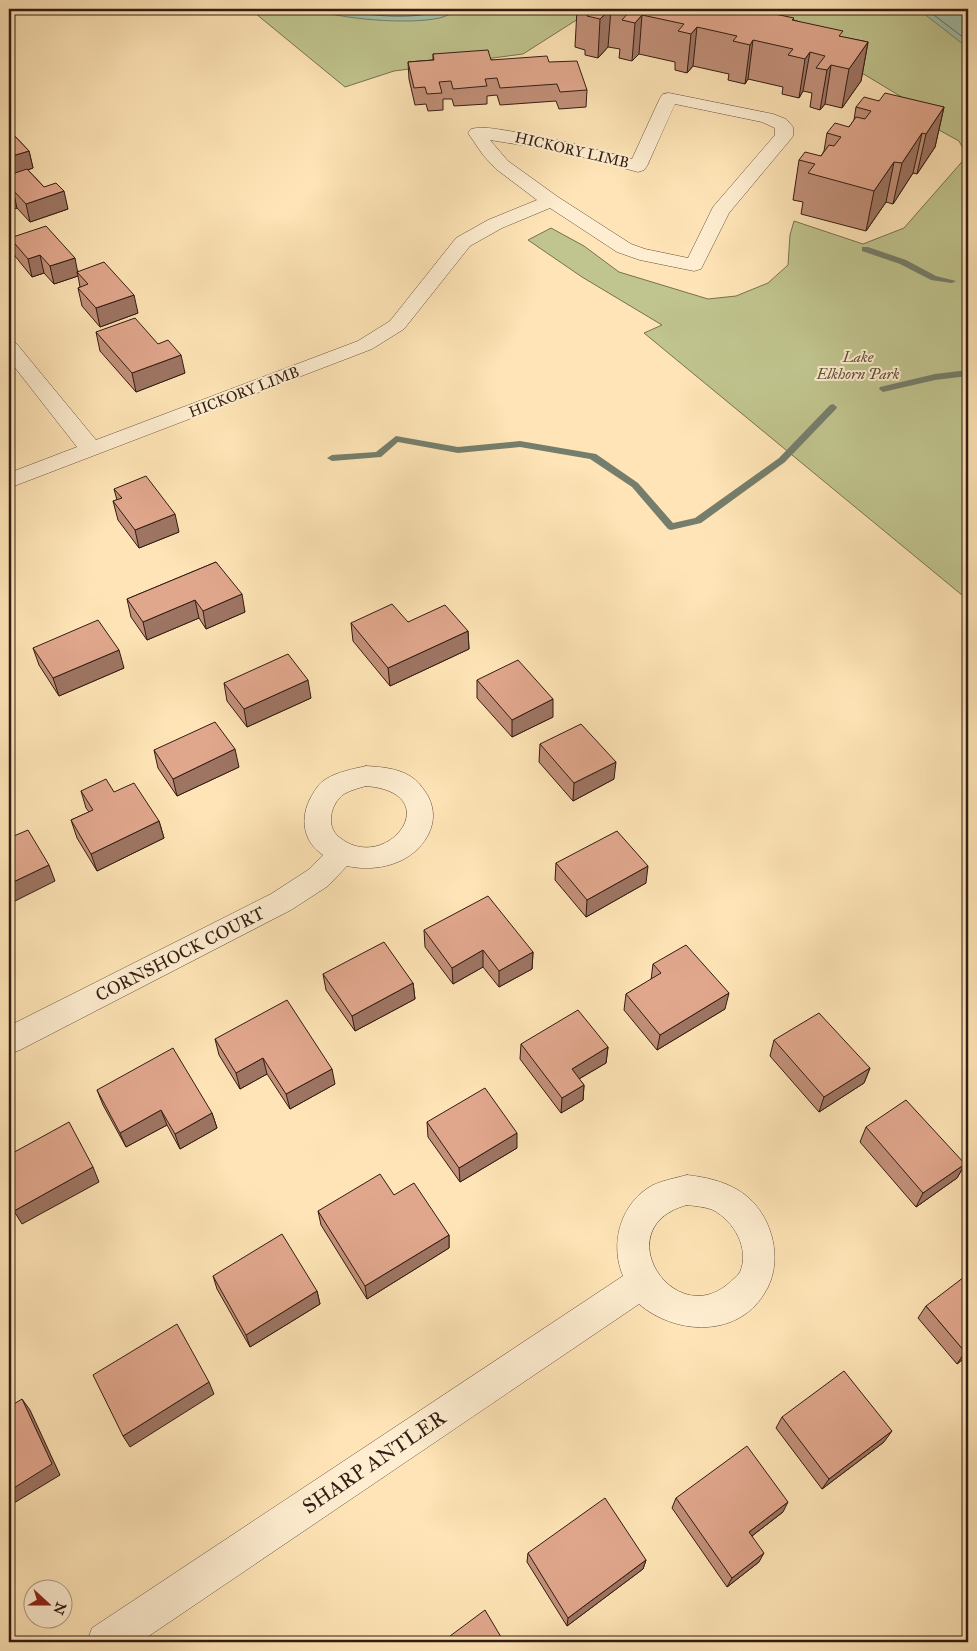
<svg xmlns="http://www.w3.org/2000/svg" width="977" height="1651" viewBox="0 0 977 1651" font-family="'IM FELL Great Primer',serif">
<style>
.green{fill:#c0c48e;stroke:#797050}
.water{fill:#a1bfa8;stroke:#757e6c}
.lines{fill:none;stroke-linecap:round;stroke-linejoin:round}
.shore{stroke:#6a6e5d;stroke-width:1}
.stream{fill:#757e6c;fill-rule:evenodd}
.street-casing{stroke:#654e3b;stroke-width:1}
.street{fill:#feedd0;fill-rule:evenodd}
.wall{fill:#c29079;stroke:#321c12}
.shaded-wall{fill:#9e7563;stroke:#321c12}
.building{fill:#e1a78d;stroke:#321c12}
.labels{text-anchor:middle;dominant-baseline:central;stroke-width:4;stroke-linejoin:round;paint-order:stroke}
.far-street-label{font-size:15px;fill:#321c12;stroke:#feedd0}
.far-park-label{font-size:15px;font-style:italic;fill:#5d4e37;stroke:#feedd0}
.street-label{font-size:18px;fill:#321c12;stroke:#feedd0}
.near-street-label{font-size:21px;fill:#321c12;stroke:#feedd0}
</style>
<rect width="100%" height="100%" fill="#fee4b6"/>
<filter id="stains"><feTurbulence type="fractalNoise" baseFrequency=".004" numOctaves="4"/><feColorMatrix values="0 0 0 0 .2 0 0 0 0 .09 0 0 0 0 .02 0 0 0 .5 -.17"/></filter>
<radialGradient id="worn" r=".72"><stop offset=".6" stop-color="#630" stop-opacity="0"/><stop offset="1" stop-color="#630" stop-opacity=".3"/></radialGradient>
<!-- green -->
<path class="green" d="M250,9H968V600L644,333L662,325L582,277L528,240L551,228L584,246L619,272L708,299L736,296L768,283L788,265L790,235L794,221L863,244L904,228L967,156L959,141L928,124L910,102L812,43L578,19L523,54L394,71L345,87Z"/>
<!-- water -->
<path class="water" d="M310,9H461C455,12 447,16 440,18C406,25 343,19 310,9Z
M918,9H968V48Z"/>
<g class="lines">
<!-- shore -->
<path class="shore" d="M334,9C372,16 412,21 449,9
M926,9L968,41"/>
<!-- stream -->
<path class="stream" d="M862,247H868L906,260L936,276L956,281L952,283L931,280L900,264L862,251Z
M968,370V376L935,380L883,392L879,389L880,387L935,374Z
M833,404L837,407L836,409L785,462L701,523L671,530L668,529L632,487L590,459L520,447L458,453L398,442L381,457L332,461L327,458L332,455L376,452L396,436L458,447L520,441L596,454L638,483L673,523L695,518L779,458L830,405Z"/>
<defs>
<path id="street" d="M669,93L773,114L786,119L793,127V136L790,140L729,213L701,269L694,271L640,260L617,252L550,208L502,228L470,246L404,329L372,349L9,488V473L77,447L9,360V341L16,343L96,440L358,341L390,321L456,238L488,220L537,200L496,169L483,155L468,133L471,129C483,126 496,129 509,131C550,137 591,148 632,159L660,98L663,94ZM675,104L762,122L775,128V135L713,207L688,258L645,249L631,244L558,197L508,161L490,140L559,151L638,172L644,170L647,166Z
M366,766C381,767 397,768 410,776C418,781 423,788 428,796C434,808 435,820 429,833C415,863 378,873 347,866L328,886L291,910L20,1050L9,1054V1026L271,894L308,870L323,855C302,841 300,817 311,797C315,790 319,783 326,779C337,772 353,769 366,766ZM366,786C450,793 386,876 339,837C325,826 331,803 344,794C351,790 359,788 366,786Z
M687,1175C705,1177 723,1181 738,1190C772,1210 786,1261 764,1294C737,1338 675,1335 639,1304L140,1642H87L92,1628L623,1276C609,1243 621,1202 653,1185C664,1180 676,1178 687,1175ZM687,1205C695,1206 706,1207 713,1210C734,1221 750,1249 740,1272C738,1276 732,1280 729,1283C674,1332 605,1227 687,1205Z"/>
</defs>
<!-- street casing -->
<use href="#street" class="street-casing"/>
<!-- street -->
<use href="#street" class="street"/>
</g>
<!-- wall -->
<path class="wall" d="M577,9H751L794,20L842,37L868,42L861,81L842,108L825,104L820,110L810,107L812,93L803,91L799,98L782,94L783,87L748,79L745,84L728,80L729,74L693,66L687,73L675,70V62L639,54L632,61L619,58L620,49L608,47L598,58L585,55V50L575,47Z
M433,54L491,60L549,62L587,90L586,107L559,109L556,101L500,105L497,95L487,96V104L454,106L452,99H443V110L428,111L426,104L415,105L409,79L408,62L433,60Z
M879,101L944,107L935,147L917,174L913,173L893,204L886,202L866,231L801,214L803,202L793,200L799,160L821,156L824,151L827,133L849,127L854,120L856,107Z
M9,130L29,151L33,168L28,170L44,187L68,209L30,222L17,208L9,210Z
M10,238L78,271L138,313L100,327L82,306L78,288L80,287L78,276L54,284L44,273L32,277L15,256Z
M96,332L158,344L185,373L136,392L100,351Z
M114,489L179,532L139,548L118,520L113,501L117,500Z
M216,562L245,612L206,629L199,618L147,640L131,617L127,599Z
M408,622L468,631L469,649L390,686L353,641L351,623Z
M33,648L124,668L59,696L39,665Z
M477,680L553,717L512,737L477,698Z
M224,683L311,698L247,727L227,701Z
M540,744L614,779L573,801L539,762Z
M154,750L239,767L177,796L158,768Z
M81,791L114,792L159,821L164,838L97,871L77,838L71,820L89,812L86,808Z
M556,863L646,883L586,917L555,880Z
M424,930L533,952L532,969L499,987L483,967L453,984L425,947Z
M653,964L725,1009L657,1050L624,1010L626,994L651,980Z
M323,974L413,983L415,999L355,1031L326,990Z
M215,1039L335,1084L290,1109L267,1074L240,1089L219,1055Z
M774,1040L870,1068L864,1083L819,1112L770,1056Z
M521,1044L608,1047L606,1063L579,1079L584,1085L583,1100L561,1113L520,1059Z
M97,1090L212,1113L217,1128L180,1149L167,1125L126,1147L103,1105Z
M427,1122L517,1148L460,1182L428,1137Z
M866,1127L965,1164L957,1178L916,1207L860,1142Z
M394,1195L449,1235V1248L367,1299L321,1225L318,1211Z
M213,1276L317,1291L320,1304L250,1347L217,1289Z
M926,1306L968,1355L957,1364L918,1318Z
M782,1417L884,1442L822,1489L776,1428Z
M676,1498L783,1512L752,1536L759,1562L727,1587L672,1508Z
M528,1553L646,1560L643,1569L567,1626L527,1562Z"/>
<!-- shaded-wall -->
<path class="shaded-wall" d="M611,9L608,47L598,58L600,19Z
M642,15L639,54L632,61L635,23Z
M697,27L693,66L687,73L691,34Z
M753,40L748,79L745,84L750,45Z
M868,42L861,81L842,108L849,69Z
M810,52L803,91L799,98L805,59Z
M831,65L825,104L820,110L827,70Z
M944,107L935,147L917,174L926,134Z
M922,133L913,173L893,204L902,163Z
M29,151L33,168L9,176V157Z
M894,162L886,202L866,231L874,191Z
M13,190L17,208L9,210V191Z
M64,191L68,209L30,222L26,204Z
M40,255L44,273L32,277L28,259Z
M75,258L78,274L77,272L78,276L54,284L50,266Z
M134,295L138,313L100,327L96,308Z
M181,355L185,373L136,392L132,373Z
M175,514L179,532L139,548L135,530Z
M242,594L245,612L206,629L203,611Z
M195,600L199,618L147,640L143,622Z
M468,631L469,649L390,686L388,668Z
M119,650L124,668L59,696L53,678Z
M308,680L311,698L247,727L244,709Z
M553,699V717L512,737V720Z
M235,749L239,767L177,796L173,779Z
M616,762L614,779L573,801L574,783Z
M159,821L164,838L97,871L91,854Z
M49,865L55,881L9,904V884Z
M648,866L646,883L586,917L587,900Z
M483,950V967L453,984L452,968Z
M533,952L532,969L499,987V971Z
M413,983L415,999L355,1031L352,1016Z
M729,993L725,1009L657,1050L660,1035Z
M608,1047L606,1063L570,1084L572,1069Z
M263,1058L267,1074L240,1089L236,1073Z
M870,1068L864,1083L819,1112L824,1097Z
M332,1069L335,1084L290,1109L286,1094Z
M584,1085L583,1100L561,1113L562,1098Z
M161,1110L167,1125L126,1147L120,1133Z
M212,1113L217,1128L180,1149L175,1134Z
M517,1133V1148L460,1182L459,1168Z
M965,1164L957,1178L916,1207L923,1193Z
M93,1167L99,1182L22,1224L14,1211Z
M449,1235V1248L367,1299L365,1286Z
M317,1291L320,1304L250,1347L246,1335Z
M968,1350V1355L957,1364L965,1352Z
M209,1382L214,1394L130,1447L123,1436Z
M22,1399L30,1410L60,1475L9,1506V1491Z
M892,1431L884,1442L822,1489L829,1479Z
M788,1502L783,1512L744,1542L749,1532Z
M764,1553L759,1562L727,1587L732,1578Z
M646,1560L643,1569L567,1626L568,1618Z"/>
<!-- building -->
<path class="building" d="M577,9H610L600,19L587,16L590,12Z
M613,9H751L794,18L792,20L843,31L839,36L868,42L849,69L831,65L827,70L816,68L825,56L810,52L805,59L788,55L793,49L753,40L750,45L733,41L737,36L697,27L691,34L678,31L684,24L642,15L635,23L622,20L629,12Z
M488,50L491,60L547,56L549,62L577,61L587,90L560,92L557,84L500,88L497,78L485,79L487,86L453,89L451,81L439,82L442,93L427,94L425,87L414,88L408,62L434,60L433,54Z
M885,93L944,107L926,134L922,133L902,163L894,162L874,191L808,173L815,164L799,160L805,152L821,156L829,145L834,146L841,137L827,133L835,123L849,127L856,117L865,119L871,111L856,107L864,97L879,101Z
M9,130L29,151L9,157Z
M27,169L44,187L56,183L64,191L26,204L13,190L9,191V175Z
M46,226L75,258L50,266L40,255L28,259L10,238Z
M104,262L134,295L96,308L78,288L88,284L77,272Z
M135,318L158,344L168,340L181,355L132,373L96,332Z
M146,476L175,514L135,530L113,501L122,498L114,489Z
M216,562L242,594L203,611L195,600L143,622L127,599Z
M392,604L408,622L445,605L468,631L388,668L351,623Z
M98,620L119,650L53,678L33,648Z
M288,654L308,680L244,709L224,683Z
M518,660L553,699L512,720L477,680Z
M215,722L235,749L173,779L154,750Z
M581,724L616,762L574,783L540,744Z
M106,779L114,792L134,783L159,821L91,854L71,820L93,810L81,791Z
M28,830L49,865L9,884V838Z
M617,831L648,866L587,900L556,863Z
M488,896L533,952L499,971L483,950L452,968L424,930Z
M384,942L413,983L352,1016L323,974Z
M686,945L729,993L660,1035L626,994L661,973L653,964Z
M287,1000L332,1069L286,1094L263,1058L236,1073L215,1039Z
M578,1010L608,1047L572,1069L584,1085L562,1098L521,1044Z
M819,1013L870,1068L824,1097L774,1040Z
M173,1048L212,1113L175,1134L161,1110L120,1133L97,1090Z
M485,1088L517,1133L459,1168L427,1122Z
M906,1100L965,1164L923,1193L866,1127Z
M69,1122L93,1167L14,1211L9,1200V1155Z
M380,1174L394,1195L414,1183L449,1235L365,1286L318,1211Z
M282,1234L317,1291L246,1335L213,1276Z
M968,1274V1350L965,1352L926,1306Z
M177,1324L209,1382L123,1436L93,1375Z
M844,1371L892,1431L829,1479L782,1417Z
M22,1399L52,1464L9,1491V1407Z
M747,1446L788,1502L749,1532L764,1553L732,1578L676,1498Z
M605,1498L646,1560L568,1618L528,1553Z
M485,1610L504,1642H442Z"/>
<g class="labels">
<!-- far-street labels -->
<g class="far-street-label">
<text transform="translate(572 150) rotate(13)">HICKORY LIMB</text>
<text transform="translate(244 392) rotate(-21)">HICKORY LIMB</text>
</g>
<!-- far-park labels -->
<g class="far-park-label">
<text x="858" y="357">Lake<tspan x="858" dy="17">Elkhorn Park</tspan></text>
</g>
<!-- street labels -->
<g class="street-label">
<text transform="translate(180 954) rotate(-27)">CORNSHOCK COURT</text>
</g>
<!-- near-street labels -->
<g class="near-street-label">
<text transform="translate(374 1462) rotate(-34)">SHARP ANTLER</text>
</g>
</g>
<!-- margin -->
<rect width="977" height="1651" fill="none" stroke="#fee4b6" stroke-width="30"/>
<rect x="10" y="10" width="957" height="1631" fill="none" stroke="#321c12" stroke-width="2.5"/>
<rect x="15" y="15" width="947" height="1621" fill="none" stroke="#321c12"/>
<!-- north arrow -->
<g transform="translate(48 1604) rotate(111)"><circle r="24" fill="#feedd0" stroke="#ac9984"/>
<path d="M0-4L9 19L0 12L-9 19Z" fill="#8f2418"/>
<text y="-8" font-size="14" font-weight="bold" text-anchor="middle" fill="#321c12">N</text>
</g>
<rect width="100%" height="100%" filter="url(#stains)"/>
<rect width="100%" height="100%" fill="url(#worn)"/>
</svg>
